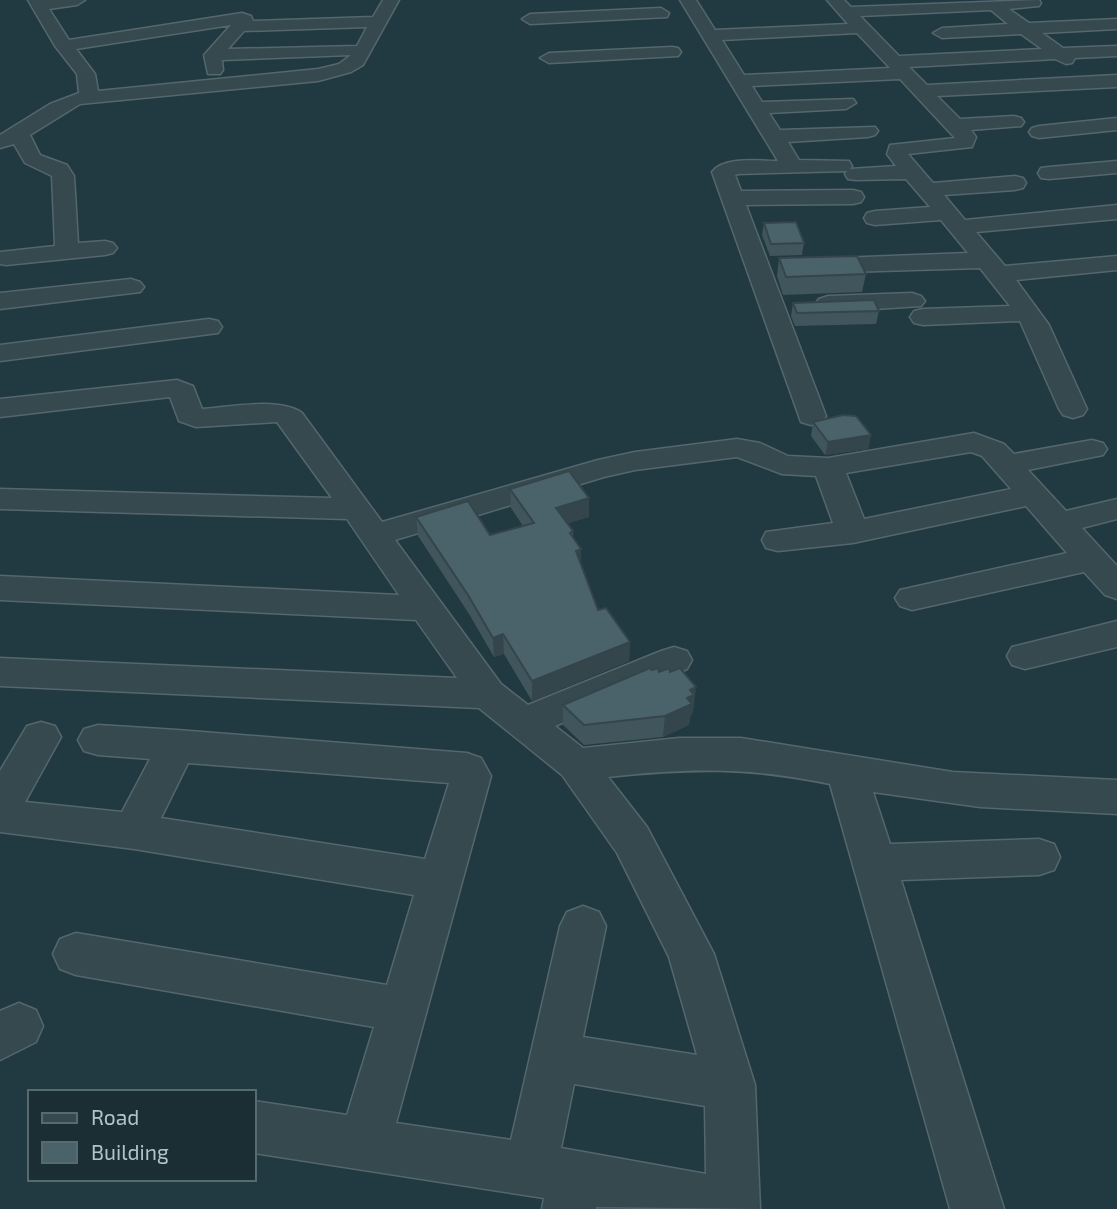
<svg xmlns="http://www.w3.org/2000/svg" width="1117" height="1209" viewBox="0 0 1117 1209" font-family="'Exo 2',sans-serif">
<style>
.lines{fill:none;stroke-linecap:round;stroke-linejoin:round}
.minor-casing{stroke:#54676d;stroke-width:3}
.minor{fill:#36494f;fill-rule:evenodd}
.wall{fill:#40555c}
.shaded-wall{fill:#34454b}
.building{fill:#4a636b;stroke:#34454b;stroke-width:2}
</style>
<rect width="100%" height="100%" fill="#213940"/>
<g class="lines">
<defs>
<path id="minor" d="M28,0H85L77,5L49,9L69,40L242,13L251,16L253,21L373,17L383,0H399L363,65L351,72L318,81L80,104L30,135L40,155L67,165L74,176L78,243L105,241L113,243L117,248L113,253L105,255L6,265L0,264V252L55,246L52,176L25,163L14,144L0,148V135L50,104L79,93L77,74L55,46ZM231,25L204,55L208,74H220L223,70L222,60L351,55L339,64L318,69L98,91L95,74L76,49ZM367,27L357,46L228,49L244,31Z
M680,0H696L715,30L848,24L827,0H844L851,7L1039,0L1041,3L1039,6L1009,9L1029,23L1117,19V29L1042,33L1063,48L1117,46V56L1075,58L1072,63L1066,64L1055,59L909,67L927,85L1117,75V87L937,96L960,119L1014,116L1021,118L1024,122L1021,126L971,130L976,137L972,147L908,154L933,183L1015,176L1023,178L1026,183L1023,188L1015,190L944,195L965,220L1117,205V219L976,232L1005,266L1117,256V270L1016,280L1049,325L1087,409L1083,415L1073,418L1063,415L1059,409L1020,321L923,325L914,323L910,317L914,311L923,309L1010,306L980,268L813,273L804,271L801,266L804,261L813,259L968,253L941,220L875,225L867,223L864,218L867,213L875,211L930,207L906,179L856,180L848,179L845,174L847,171L738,174L735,175L741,191L853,190L861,192L864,197L861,202L853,204L746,205L826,416L821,422L811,425L801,422L712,172C724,156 760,161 778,161ZM991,10L1008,24L942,28L933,33L942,38L1021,34L1042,49L899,56L860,16ZM857,33L890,68L744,75L722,40ZM900,79L955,138L890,145L887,154L896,166L850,169L852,166L849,161L799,160L788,142L868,137L875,135L878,131L875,127L780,130L769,113L846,109L856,103L853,99L762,102L752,86Z
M661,8L669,13L667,17L530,24L522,19L530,14Z
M672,47L678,48L681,52L678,56L549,63L540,58L549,53Z
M1117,118V130L1039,138L1032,136L1029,132L1032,128L1039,126Z
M1117,161V173L1049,179L1041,178L1038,173L1041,168L1049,167Z
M131,279L140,282L144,287L140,292L0,309V293Z
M912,293L921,296L925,301L921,306L828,312L819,309L815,304L819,299L828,296Z
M209,319L218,321L222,327L218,333L0,361V345Z
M177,380L193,386L202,409C229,407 280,397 302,413L382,522L598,460L635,452L737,439L760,443L788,456L828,458L974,433L1004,444L1014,454L1092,440L1103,443L1107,449L1103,455L1028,470L1066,511L1117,499V519L1082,528L1117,566V599L1105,595L1084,572L912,610L900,606L895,598L900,590L1067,553L1026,506L853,543L778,551L766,548L762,540L766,532L833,523L816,476L782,474L737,457L635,470L604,477L395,540L501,684L528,705L661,651L674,647L687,651L692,660L687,669L555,726L583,748L679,738H741L953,772L1117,780V814L980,807L873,792L890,844L1039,839L1054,844L1060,857L1054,870L1039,875L901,880L1004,1209H950L830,784C748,767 691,768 608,777L647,827L714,954L755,1085L760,1209L596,1207V1209H542L544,1198L254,1153V1101L347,1115L374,1027L76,975L60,969L53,954L60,939L76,933L387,985L414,895L134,849L0,832V771L27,726L41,722L55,726L61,737L25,802L122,812L150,759L98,755L84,751L78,740L84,729L98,725L177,730L467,753L481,758L491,776L396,1123L511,1140L560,926L567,912L583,906L599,912L606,926L583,1037L697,1055L669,957L617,853L562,775L479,708L0,686V658L457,678L416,620L0,600V576L399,595L347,519L0,509V489L332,498L277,422L196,427L179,421L170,397L0,417V399ZM971,452L982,456L1011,489L864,519L846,473ZM188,763L449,783L425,859L161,818ZM574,1084L705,1106L706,1174L561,1148Z
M1117,621V647L1025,669L1012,665L1007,656L1012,647Z
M19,1003L36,1010L43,1026L36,1042L0,1060V1011Z"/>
</defs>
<!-- minor casing -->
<use href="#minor" class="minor-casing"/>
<!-- minor -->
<use href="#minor" class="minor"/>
</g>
<!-- wall -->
<path class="wall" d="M764,223L804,243L802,255L770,256L762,235Z
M779,258L866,274L862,292L783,295L777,276Z
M793,303L879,311L876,324L795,326L791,316Z
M813,422L871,435L868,449L825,455L811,436Z
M510,489L589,498V517L568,523L573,531V537L581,549V565L598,610L630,642L629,661L532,701L504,654L494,657L469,614L418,536L416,517L490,535L523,526L511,508Z
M652,670L670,672L694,707L693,708L692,715L690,716L689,725L663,737L584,745L563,725V705Z"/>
<!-- shaded-wall -->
<path class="shaded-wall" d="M871,435L868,449L825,455L828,442Z
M589,498V517L556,527V508Z
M581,549V569L576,551Z
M503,634L504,654L494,657L493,638Z
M630,642L629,661L532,701V681Z
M696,687L694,707L693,708L692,715L690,716L689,725L663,737L665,716L690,690Z"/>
<!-- building -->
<path class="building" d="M796,222L804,243L771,244L764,223Z
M857,256L866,274L786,277L779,258Z
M874,300L879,311L797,313L793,303Z
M843,415L856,416L871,435L828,442L813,422Z
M569,471L589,498L556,508L573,531L570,533L581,549L576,551L598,610L606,608L630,642L532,681L503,634L493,638L468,595L416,517L468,501L490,535L534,523L510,489Z
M650,668L652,670L658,668L659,672L669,668L670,672L680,668L696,687L690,690L694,695L687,698L692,704L665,716L584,725L563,705Z"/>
<!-- legend -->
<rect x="28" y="1090" width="228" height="91" fill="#1b2e34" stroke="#576a70" stroke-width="2"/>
<rect x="42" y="1113" width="35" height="10" fill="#36494f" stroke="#576a70" stroke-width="2"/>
<text x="91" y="1125" font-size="21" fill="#b2c4ca">Road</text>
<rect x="42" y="1142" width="35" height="21" fill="#4a636b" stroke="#576a70" stroke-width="2"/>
<text x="91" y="1160" font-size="21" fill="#b2c4ca">Building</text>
</svg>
